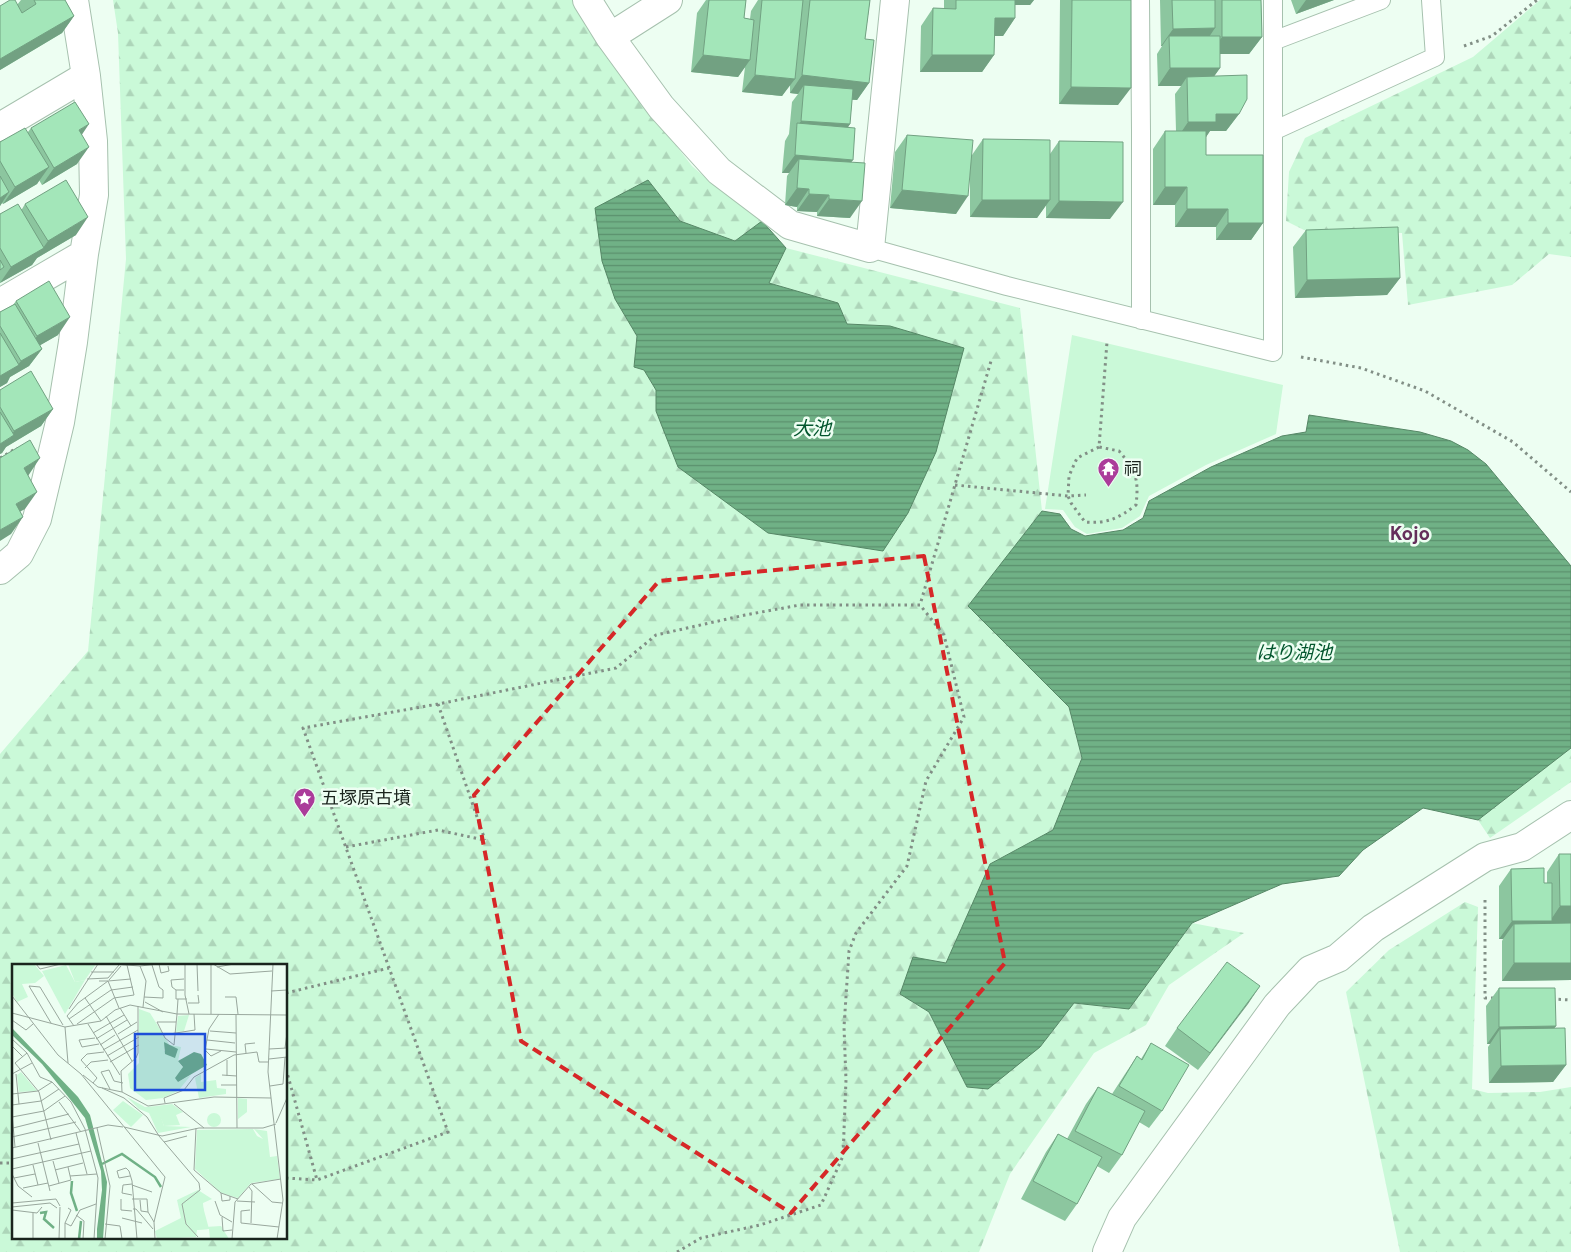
<svg xmlns="http://www.w3.org/2000/svg" width="1571" height="1252" viewBox="0 0 1571 1252" font-family="'DM Sans','Noto Sans JP',sans-serif">
<style>
.forest{fill:url(#forest-firs);fill-rule:evenodd}
.green{fill:#caf9d8}
.water{fill:url(#water-rules);stroke:#568766}
.lines{fill:none;stroke-linecap:round;stroke-linejoin:round}
.lane-casing{stroke:#a6c1ae;stroke-width:20}
.street-casing{stroke:#a6c1ae;stroke-width:30}
.path{stroke:#828f86;stroke-width:3;stroke-dasharray:2.5 4;stroke-linecap:butt}
.lane{stroke:#fff;stroke-width:18}
.street{stroke:#fff;stroke-width:28}
.wall{fill:#8cc69f}
.shaded-wall{fill:#72a182}
.building{fill:#a3e6b9;stroke:#72a182}
.marked{fill:none;stroke:#d62828;stroke-width:4;stroke-dasharray:10 6;stroke-linejoin:round}
.labels{text-anchor:middle;dominant-baseline:central;stroke-width:5;stroke-linejoin:round;paint-order:stroke}
.poi-label{font-size:18px;fill:#1a241d;stroke:#edfef2;text-anchor:start}
.water-label{font-size:19px;font-style:italic;fill:#03562e;stroke:#edfef2}
.neighbourhood-label{font-size:19px;font-weight:bold;fill:#642e5b;stroke:#edfef2}
.inset-river{fill:none;stroke:#70b186;stroke-width:2.5}
.inset-road{fill:none;stroke:#99a79d;stroke-width:1}
.view{fill:#1d4ed8;fill-opacity:0.15;stroke:#1d4ed8;stroke-width:2.5}
.inset-edge{fill:none;stroke:#1a241d;stroke-width:2.5}
</style>
<defs>
<pattern id="forest-firs" width="22" height="20" patternUnits="userSpaceOnUse" patternTransform="scale(1.25)"><rect width="22" height="20" fill="#caf9d8"/><path d="M5 1l3.5 6h-7zM16 11l3.5 6h-7z" fill="#add5b9"/></pattern>
<pattern id="water-rules" width="6" height="5" patternUnits="userSpaceOnUse" patternTransform="scale(1.25)"><rect width="6" height="5" fill="#70b186"/><path d="M0 2.5h6" fill="none" stroke="#5b906d"/></pattern>
</defs>
<rect width="100%" height="100%" fill="#edfef2"/>
<!-- forest -->
<path class="forest" d="M113,0H573L632,89L692,166L715,186L762,221L735,241L680,221L648,180L626,193L615,299L637,336L634,367L644,370L656,390V411L890,326L847,324L838,303L769,283L786,248L1020,308L1042,511L968,606L1069,707L1082,758L1053,830L990,864L946,964L900,994L929,1012L967,1087L1040,1047L1074,1003L1129,1009L1192,923L1244,933L1169,985L1146,1025L1094,1053L1010,1174L979,1252H0V754L88,651L126,259L118,33ZM14,966H286V1238H14Z
M1540,0H1571V257L1549,254L1512,285L1408,305L1402,233L1304,230L1286,221L1289,172L1305,138L1473,57Z
M1571,748V782L1490,838L1478,820Z
M1465,902L1478,907L1472,1089L1488,1093L1540,1092L1571,1087V1252H1400L1346,992L1389,950Z"/>
<!-- green -->
<path class="green" d="M1072,335L1283,385L1276,434L1206,465L1149,496L1140,516L1122,528L1087,534L1075,527L1063,510L1045,509Z"/>
<!-- water -->
<path class="water" d="M648,180L680,221L735,241L762,221L786,248L769,283L838,303L847,324L890,326L964,348L936,452L908,513L883,551L768,533L678,467L656,411V390L644,370L634,367L637,336L615,299L602,261L595,208Z
M1309,415L1420,432L1451,441L1468,450L1486,464L1571,566V748L1478,820L1423,808L1363,850L1339,876L1282,884L1192,923L1129,1009L1074,1003L1040,1047L988,1089L967,1087L929,1012L900,994L913,957L946,963L990,864L1053,830L1082,758L1069,707L968,606L1042,511L1060,514L1071,529L1085,536L1123,530L1143,518L1149,501L1211,467L1282,436L1306,432Z"/>
<g class="lines">
<defs>
<path id="lane" d="M1140,0L1141,132V320
M1273,41L1381,0
M1273,131L1435,57L1431,0
M870,248L1007,286L1273,352V0"/>
<path id="street" d="M587,0L610,37L661,107L719,171L790,225L870,248L895,0
M610,37L668,0
M0,127L86,76
M0,303L84,254
M0,570L19,554L37,519L60,422L73,342L84,254L94,195L93,141L86,76L74,0
M1107,1252L1122,1218L1277,1005L1310,970L1338,958L1373,928L1485,857L1522,847L1571,815"/>
</defs>
<!-- lane casing -->
<use href="#lane" class="lane-casing"/>
<!-- street casing -->
<use href="#street" class="street-casing"/>
<!-- path -->
<path class="path" d="M1464,46L1492,36L1537,0
M1301,357L1361,368L1425,391L1513,442L1571,492
M1099,447L1077,458L1069,476L1068,496L1071,503L1085,522C1107,524 1119,518 1136,505C1139,479 1136,471 1119,451L1099,447L1107,342
M0,458L17,448
M955,485L1068,496L1086,495
M438,704L485,840
M346,847L438,830L484,840
M1485,900V998H1496
M286,993L389,968
M1552,999L1571,1000
M286,1069L317,1180
M0,1163H14
M286,1178L317,1180L448,1132L303,728L438,704L616,668L656,635L745,615L800,605H920L991,361
M677,1252L701,1238L760,1225L821,1205L843,1156L846,1080L844,1027L849,951L856,933L907,866L926,781L964,717L944,635L920,605"/>
<!-- lane -->
<use href="#lane" class="lane"/>
<!-- street -->
<use href="#street" class="street"/>
</g>
<!-- wall -->
<path class="wall" d="M21,0H65L74,16L62,33L0,70L17,5Z
M706,0H746L744,18L750,19L751,11L758,0H870L865,39L869,83L857,100H852L850,124L848,127L851,162L850,218L817,216V212L797,211V207L785,205L787,176L789,173H782L785,141L789,134L792,102L798,94L790,93V84L782,96L742,92L745,67L738,77L691,72L697,13Z
M944,0H1034L1030,5H1015V18L1003,36H995L994,55L982,72H920L921,26L933,8L944,9Z
M1060,0H1131L1118,105L1059,104Z
M1160,0H1261L1262,37L1249,54H1220V68L1214,76L1239,114L1226,131H1210L1206,137V155L1263,223L1251,240H1216V227H1175V205H1153V149L1165,131H1176L1175,94L1181,86H1158L1157,54L1162,46H1161Z
M1291,0H1334L1296,14Z
M31,128L82,135L77,164L42,185L39,180L37,184L3,204L2,203L0,206V142L28,132Z
M907,135L972,155L983,139L1050,154L1059,141L1110,219L1046,218V205L1037,218L970,217V171L956,214L890,208L895,152Z
M25,204L76,235L37,258L32,265L0,283V214L22,209Z
M1306,230L1400,278L1387,295L1295,298L1293,247Z
M16,301L58,335L40,345L42,349L29,366L10,377L7,383L0,387V312L13,305Z
M0,390L53,409L41,426L6,447L2,453L0,454Z
M1559,854L1571,980L1502,981V941L1503,939H1499V886L1511,869L1544,883H1547V872Z
M1260,986L1198,1070L1165,1046L1177,1028Z
M1499,988L1556,1026L1554,1028L1566,1065L1553,1082L1489,1083L1488,1047L1490,1044H1487L1486,1006Z
M1151,1043L1162,1111L1149,1128L1139,1122L1122,1155L1109,1173L1097,1166L1077,1204L1065,1221L1021,1199L1046,1152L1058,1134L1067,1139L1086,1104L1098,1087L1112,1094L1125,1074L1137,1056L1141,1059Z"/>
<!-- shaded-wall -->
<path class="shaded-wall" d="M1011,0H1034L1030,5H1007Z
M1306,0H1334L1296,14Z
M74,16L62,33L0,70V59Z
M995,18H1015L1003,36H983Z
M1215,28L1203,46L1169,36L1162,46H1161L1173,29Z
M1222,37H1262L1249,54H1210Z
M703,55L750,60L738,77L691,72Z
M932,55H994L982,72H920Z
M1170,68H1220L1208,85L1187,77L1181,86H1158Z
M755,75L795,79L782,96L742,92Z
M802,75L869,83L857,100L803,94L804,85L798,94L790,93Z
M1071,87L1131,88L1118,105L1059,104Z
M1216,114H1239L1226,131H1210L1204,140H1176L1188,122Z
M801,121L850,124L838,142L796,128Z
M89,124L77,142L79,130Z
M89,147L77,164L42,185L54,168Z
M795,155L853,160L840,177L799,159L789,173H782Z
M49,167L37,184L3,204L15,187Z
M1165,187H1187L1175,205H1153Z
M797,188L809,189L797,207L785,205Z
M902,190L968,196L956,214L890,208Z
M9,192L0,206V198Z
M809,194L829,195L817,212L797,211Z
M829,199L862,201L850,218L817,216Z
M982,200H1050L1037,218L970,217Z
M1059,201L1123,202L1110,219L1046,218Z
M1187,209H1228L1216,227H1175Z
M88,217L76,235L37,258L32,265L0,283L11,267L43,248L48,241Z
M1228,223H1263L1251,240H1216Z
M1400,278L1387,295L1295,298L1307,280Z
M70,317L58,335L25,354L37,336Z
M42,349L29,366L10,377L7,383L0,387V376L17,366L21,361Z
M53,409L41,426L6,447L2,453L0,454V444L10,438L14,431Z
M40,458L28,476L11,486L24,468Z
M37,492L25,509L3,521L16,504Z
M23,517L11,534L0,541V530Z
M1560,906H1571V924H1514L1503,939H1499L1512,921H1550Z
M1514,963H1571V980L1502,981Z
M1260,986L1248,1004L1198,1070L1210,1053Z
M1556,1026L1543,1044L1500,1029L1490,1044H1487L1499,1027Z
M1566,1065L1553,1082L1489,1083L1501,1066Z"/>
<!-- building -->
<path class="building" d="M10,0H15L22,13L36,4L34,0H65L74,16L0,59V6Z
M709,0H746L744,18L754,20L750,60L703,55Z
M762,0H803L795,79L755,75Z
M810,0H870L865,39L874,40L869,83L802,75Z
M956,0H1015V18H995L994,55H932L933,8L956,9Z
M1072,0H1131V88L1071,87Z
M1172,0H1215V28L1173,29Z
M1222,0H1261L1262,37H1222Z
M1169,36H1220V68H1170Z
M1247,75V99L1239,114H1216V122H1188L1187,77Z
M804,85L853,89L850,124L801,121Z
M75,102L89,124L79,130L89,147L54,168L31,128Z
M797,123L855,128L853,160L795,155Z
M25,128L49,167L15,187L0,161V142Z
M1165,131H1206V155H1263V223H1228V209H1187V187H1165Z
M907,135L973,140L968,196L902,190Z
M983,139L1050,140V200H982Z
M1059,141L1123,142V202L1059,201Z
M799,159L865,163L862,201L829,199V195L809,194V189L797,188Z
M0,176L9,192L0,198Z
M66,180L88,217L48,241L25,204Z
M18,204L44,248L11,267L0,248V214Z
M1398,227L1400,278L1307,280L1306,230Z
M0,260L4,267L0,270Z
M49,281L70,317L37,336L16,301Z
M15,304L42,349L21,361L0,326V312Z
M0,333L19,365L0,376Z
M31,371L53,409L14,431L0,407V390Z
M0,412L14,435L0,444Z
M30,440L40,458L24,468L37,492L16,504L23,517L0,530V458Z
M1559,854H1571V906H1560Z
M1544,868V883H1552V921H1512L1511,869Z
M1571,923V963H1514V924Z
M1227,962L1260,986L1210,1053L1177,1028Z
M1499,988H1555L1556,1026L1499,1027Z
M1565,1028L1566,1065L1501,1066L1500,1029Z
M1151,1043L1189,1065L1162,1111L1119,1086L1137,1056L1142,1060Z
M1098,1087L1145,1111L1122,1155L1075,1131Z
M1058,1134L1102,1157L1077,1204L1033,1181Z"/>
<!-- marked area -->
<path class="marked" d="M924,556L1005,963L791,1213L521,1041L474,795L659,581Z"/>
<!-- icons -->
<defs>
<symbol id="temple-pin" viewBox="-11 -11 22 30"><path d="M0 17L-7.5 6A9.5 9.5 0 1 1 7.5 6Z" fill="#ab3c9a" stroke="#edfef2"/><path d="M0-6L5-2H3V0L6.5 2.5H4V6H1.5V3h-3V6H-4V2.5H-6.5L-3 0V-2H-5Z" fill="#fff"/></symbol>
<symbol id="sight-pin" viewBox="-11 -11 22 30"><path d="M0 17L-7.5 6A9.5 9.5 0 1 1 7.5 6Z" fill="#ab3c9a" stroke="#edfef2"/><path d="M0-6L1.8-2.2L6-1.7L2.9 1.2L3.7 5.4L0 3.3L-3.7 5.4L-2.9 1.2L-6-1.7L-1.8-2.2Z" fill="#fff"/></symbol>
</defs>
<g fill-rule="evenodd">
<use href="#temple-pin" x="1096" y="456" width="25" height="34"/>
<use href="#sight-pin" x="292" y="786" width="25" height="34"/>
</g>
<g class="labels">
<!-- poi labels -->
<g class="poi-label">
<text x="1124" y="469">祠</text>
<text x="321" y="798">五塚原古墳</text>
</g>
<!-- water labels -->
<g class="water-label">
<text x="812" y="428">大池</text>
<text x="1294" y="652">はり湖池</text>
</g>
<!-- neighbourhood labels -->
<g class="neighbourhood-label">
<text x="1410" y="533">Kojo</text>
</g>
</g>
<!-- overview -->
<g transform="translate(12 964)">
<rect width="275" height="275" fill="#edfef2"/>
<path d="M0,0H22L32,12L23,19L10,20L16,33L5,38L0,29ZM56,0H84L73,16L63,18ZM127,45L138,49L157,80H153L152,87L161,84L158,81L169,83L166,97L171,104L165,115L166,118L179,111L166,127L151,134L134,136L118,124L116,110L127,99ZM177,51L172,67L164,68L166,52ZM189,110V118L204,116L205,124L214,125V130L187,134L183,114ZM115,133L133,143L145,142L152,162L179,163L146,169L137,149L127,145ZM226,134L235,135V148L226,155ZM195 156a7 7 0 1 1 14 0a7 7 0 1 1-14 0ZM186,226L200,235L191,239L193,263L209,262L217,275H198L197,265L185,266L184,273L145,275L143,267L169,254L165,236Z" fill="#caf9d8"/>
<path d="M54,1L63,18L73,16L53,50L30,7ZM160,140L171,148L164,151L168,161L152,162L144,142Z" fill="#caf9d8"/>
<path d="M9,108L25,127L7,128L5,111ZM111,137L131,151L119,163L101,146ZM241,165L245,172L251,175L242,165L255,167L258,193L265,192L268,215L239,219L226,234L209,229L183,205L185,166ZM187,228L197,265L180,266L171,238ZM174,260L178,268L158,273L161,267Z" fill="#caf9d8"/>
<path d="M0,64L66,133L78,151L95,218L91,275H85V265L90,226L89,207L73,154L30,100L0,71ZM152,78L166,85L163,94L153,90ZM182,88L189,90L195,101L166,118L163,114L171,103L166,97Z" fill="#70b186"/>
<path class="inset-river" d="M90,200L110,190L143,213L149,223M60,217L59,229L65,247M28,249L34,248L32,255L42,264M67,275L69,257"/>
<path class="inset-road" d="M24,0L28,5L49,0M101,0L128,2L134,17L131,43M147,0L149,9L157,7L156,2M173,0V31L177,50M185,0L186,27M199,0V50M201,0L218,10L260,7M261,0L256,108L271,236L265,275M128,2L146,0M205,3L222,0M79,8H102M75,15L96,14L107,1M97,16L109,2M96,17L107,44M96,17L119,15M17,22L28,23L51,61M17,22L39,59M164,26L160,23L159,16L172,15M172,26H164V35H175M259,27L275,26M0,32L46,91L69,110L153,213L142,258L143,275M132,33L151,34V26L147,23L140,1M213,33H224L226,50M73,34L89,57M133,38L151,48M176,39H187L186,31M108,44L119,62M57,45L86,0M0,49L53,63L89,57L103,46L118,41L165,50L275,51M207,50L197,65L193,86L199,92L209,87M224,50L225,164M94,52L120,97M57,55L99,26L121,23M0,56L14,66L21,60M164,58H145L153,74L162,81L165,50L166,35M65,60L102,34L122,31L115,1M76,60L108,111M62,62L55,52L66,39L96,17H87M53,63L56,99M198,67L224,69M81,69L112,51M106,70L125,58M151,71L183,66L182,50M83,74L67,76L70,83L87,80M0,75L15,89M84,75L115,56M195,76L223,79M88,81L103,71M0,82L11,93M273,84L275,69M194,85L224,88M257,85L275,84M91,86L126,66M234,89L233,80L243,79M95,92L127,73M257,95L275,93M215,96V112M98,98L127,81M73,104L79,98L96,96M0,110L20,99M4,110L7,140M71,111L86,123L110,128L136,142L202,133L259,134M210,111L225,112M81,119L85,114L69,96L75,90L92,88M209,121H225M258,122L271,120L273,93M90,124L112,134L135,153L147,172L187,219L188,226L170,240L174,260L186,273M98,125L89,108L97,106L102,117L111,119M110,128L109,107L124,94L126,89V42M0,130L26,127L40,118M47,138L69,168M153,139L152,134L172,126L182,113L222,91L245,88L247,98H256M162,140L192,164M0,141L29,137L47,125M0,150L3,183M0,153L32,147L53,132M264,159L275,134M112,163L150,172L187,164H251L264,160M1,164L57,150M85,164L98,222L93,275M184,164L182,206L209,229L226,235M64,169L75,210M0,173L64,158M39,176L27,128L3,99L15,89L28,113L40,118L59,138L73,165L86,214L82,275M152,178L175,172M26,179L38,227M0,184L96,161L111,163M0,195L67,180M41,197L47,219M21,201L26,221M0,205L79,187M43,206L71,199M0,210L6,222L20,233M58,212L85,210M118,212L107,214L105,207L114,204L117,207L120,217L125,275M2,214L23,210M120,220L111,221L110,229L120,231M240,220L260,238L270,239M120,221L140,228M37,222L59,216L56,203M237,223L240,227L239,259M11,224L36,219M209,229L210,237L218,236V232M109,235V246L120,247M120,235H135L136,248L142,258M128,236L129,247L136,248M203,237L208,251L220,258M225,237L243,238M0,239L44,235L48,242M0,243L38,239L45,244M121,245H124L141,265M0,246L25,249L30,243M238,246L229,247V259L267,263M64,251L72,257L71,275M210,253L211,267L220,266M110,254L130,259M53,259L59,262L68,246L84,240M93,260L108,262L110,275M21,275V249M47,275L48,243M53,275V259L59,246L56,244M220,275L223,238L239,220L269,215"/>
<path class="view" d="M123,70H193V126H123Z"/>
<rect width="275" height="275" class="inset-edge"/>
</g>
</svg>
